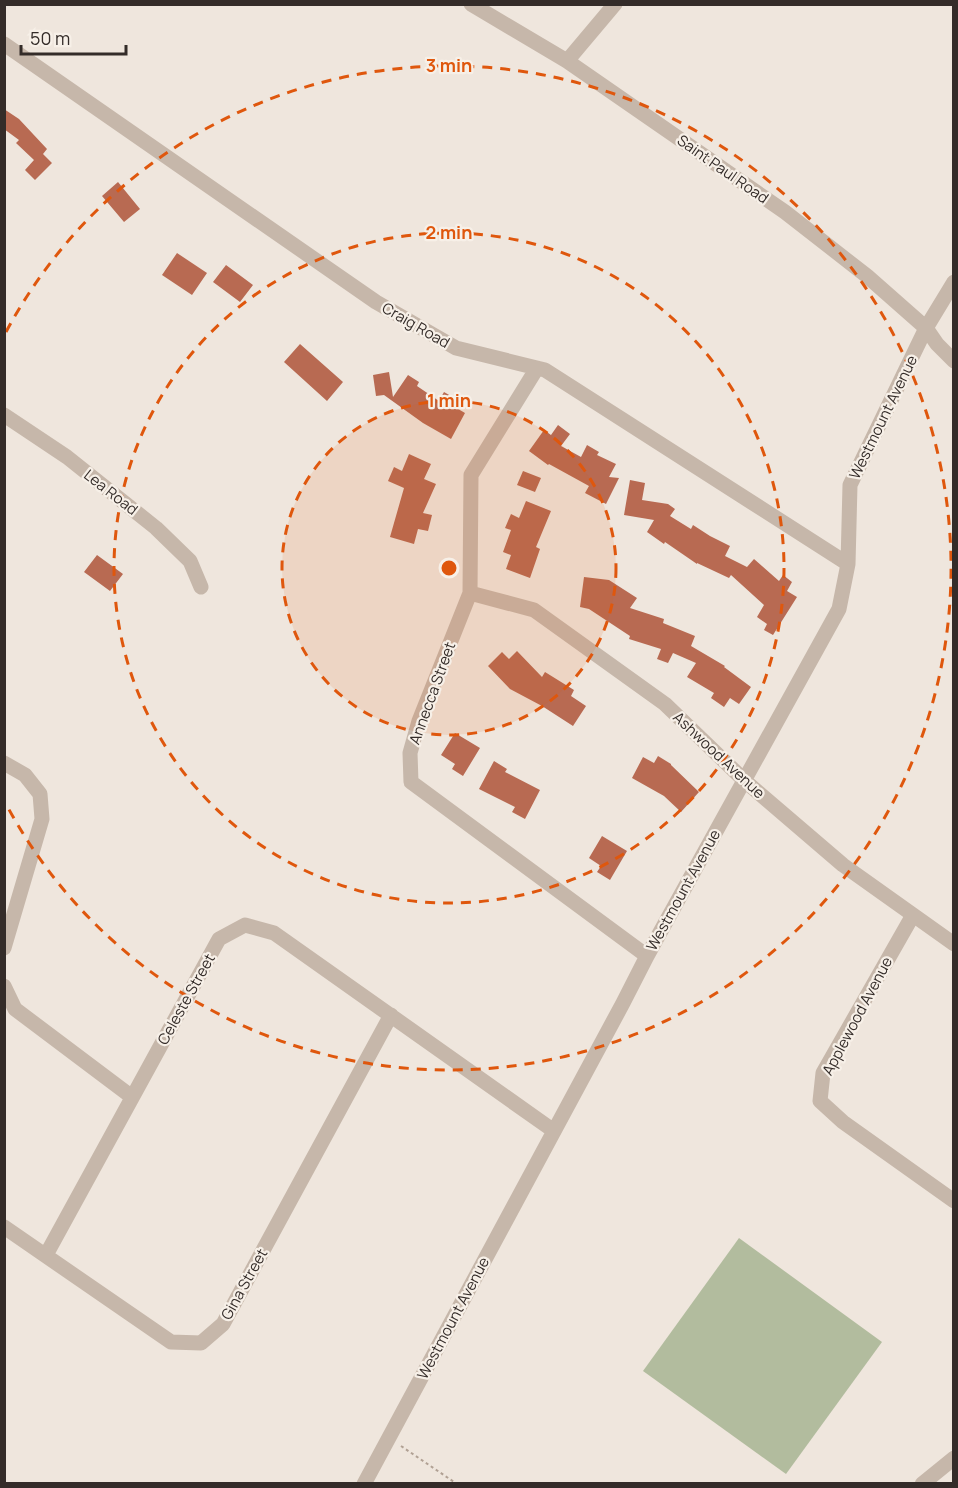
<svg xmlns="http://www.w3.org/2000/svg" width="958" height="1488" viewBox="0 0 958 1488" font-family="Manrope,sans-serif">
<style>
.green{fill:#b2bc9e}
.building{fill:#b86a52}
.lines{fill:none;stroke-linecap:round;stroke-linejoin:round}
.path{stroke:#b1a194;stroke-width:2;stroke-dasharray:3 3;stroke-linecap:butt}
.minor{stroke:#c6b7aa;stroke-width:15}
.ring{fill:none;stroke:#df570d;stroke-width:3;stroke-dasharray:10 8}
.labels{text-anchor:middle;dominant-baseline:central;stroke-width:4.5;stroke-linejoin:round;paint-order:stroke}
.street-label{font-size:15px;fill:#342c29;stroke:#f7f0e8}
.centre{fill:#df570d;stroke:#f7f0e8;stroke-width:3}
.ring-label{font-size:18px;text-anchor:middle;font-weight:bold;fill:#df570d;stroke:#f7f0e8;stroke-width:4.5;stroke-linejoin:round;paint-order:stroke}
</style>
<rect width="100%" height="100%" fill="#efe6dd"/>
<!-- green -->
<path class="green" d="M739,1238L882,1342L786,1474L643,1371Z"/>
<!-- building -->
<path class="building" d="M4,109L19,119L47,149L43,154L52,163L35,180L25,170L34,160L16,143L19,140L4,129Z
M118,182L140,209L124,222L102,196Z
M177,253L207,273L192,295L162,275Z
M226,265L253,285L240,302L213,282Z
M300,344L343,382L327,401L284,362Z
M389,372L393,397L408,375L419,382L417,386L439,401L444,392L456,399L453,406L465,413L451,439L423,423L384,395L376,396L373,375Z
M558,425L570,434L561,446L581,457L587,445L599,452L597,455L616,464L609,477L619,478L606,504L585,493L589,486L549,464L548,465L529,451L544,430L551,435Z
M409,454L431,464L424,479L436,484L423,513L432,515L428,531L418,529L414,544L390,537L404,488L388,481L394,467L402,471Z
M523,471L541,478L535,492L517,485Z
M630,480L645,483L642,500L668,504L675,509L670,516L691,529L693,525L710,536L730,546L725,556L747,567L754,559L779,581L783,575L792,582L787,591L797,597L773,635L764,630L767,624L757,617L764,605L731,575L729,578L697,563V564L665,542L664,544L647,532L654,520L624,515Z
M526,501L551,511L536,547L540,549L530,578L506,569L511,555L503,552L511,530L505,528L511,514L519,518Z
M97,555L123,574L110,591L84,572Z
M584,577L609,580L637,598L630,608L664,619L663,623L695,636L691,646L725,666L724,667L751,687L739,704L730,698L724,707L711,698L714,693L687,677L696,663L673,653L668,663L657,659L661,649L629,639L630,636L589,609L580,607Z
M517,651L542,677L545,672L574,690L571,696L586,706L573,726L542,706L510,689L488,666L502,652L509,659Z
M455,733L480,748L463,776L452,769L455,764L441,755Z
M658,756L671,764V765L699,792L681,812L664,796L632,778L643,757L654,763Z
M494,761L507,769L505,772L540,790L525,819L512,812L515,807L479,789Z
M602,836L627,851L610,880L597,872L601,866L589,858Z"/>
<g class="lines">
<!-- path -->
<path class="path" d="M401,1446L457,1484"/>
<!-- minor -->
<path class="minor" d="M471,4L567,61L785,212L867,276L926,328L937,344L954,361
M4,44L376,302L456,348L545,370L848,564
M567,61L615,4
M537,368L471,475L470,593L419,721L410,753L411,782L647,956
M4,415L67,457L156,528L190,561L201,587
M470,593L534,610L665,704L745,781L843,865L954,944
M4,763L25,775L40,794L42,819L4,948
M913,915L823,1073L820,1101L843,1122L954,1201
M4,986L15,1009L132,1097
M4,1227L171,1342L201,1343L223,1324L391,1015
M46,1255L219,939L245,925L274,933L554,1131
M364,1484L623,1003L647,956L839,609L848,564L850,485L926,328L954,282
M922,1484L954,1458"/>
</g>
<!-- distance rings -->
<circle cx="449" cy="568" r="167" fill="#df570d" fill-opacity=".12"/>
<g class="ring">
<circle cx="449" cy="568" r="167"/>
<circle cx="449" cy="568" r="335"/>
<path d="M6 332A502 502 0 1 1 6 804"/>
</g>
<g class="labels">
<!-- street labels -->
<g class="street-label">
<text transform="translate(723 169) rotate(35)">Saint Paul Road</text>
<text transform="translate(416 325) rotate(30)">Craig Road</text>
<text transform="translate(883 417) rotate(-64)">Westmount Avenue</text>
<text transform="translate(111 492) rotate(38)">Lea Road</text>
<text transform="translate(432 693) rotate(-70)">Annecca Street</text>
<text transform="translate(719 755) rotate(43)">Ashwood Avenue</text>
<text transform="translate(683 890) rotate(-61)">Westmount Avenue</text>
<text transform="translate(186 999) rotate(-61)">Celeste Street</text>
<text transform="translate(857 1016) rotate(-62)">Applewood Avenue</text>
<text transform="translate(244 1284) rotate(-61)">Gina Street</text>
<text transform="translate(453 1318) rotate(-62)">Westmount Avenue</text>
</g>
</g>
<circle cx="449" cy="568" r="9" class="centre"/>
<g class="ring-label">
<text x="449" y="72">3 min</text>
<text x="449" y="239">2 min</text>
<text x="449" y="407">1 min</text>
</g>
<!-- border -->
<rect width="958" height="1488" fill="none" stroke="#342c29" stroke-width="12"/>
<!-- scale -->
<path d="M21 45v9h105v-9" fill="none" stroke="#342c29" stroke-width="3"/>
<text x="30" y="45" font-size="18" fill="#342c29" stroke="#f7f0e8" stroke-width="4.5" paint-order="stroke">50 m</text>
</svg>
